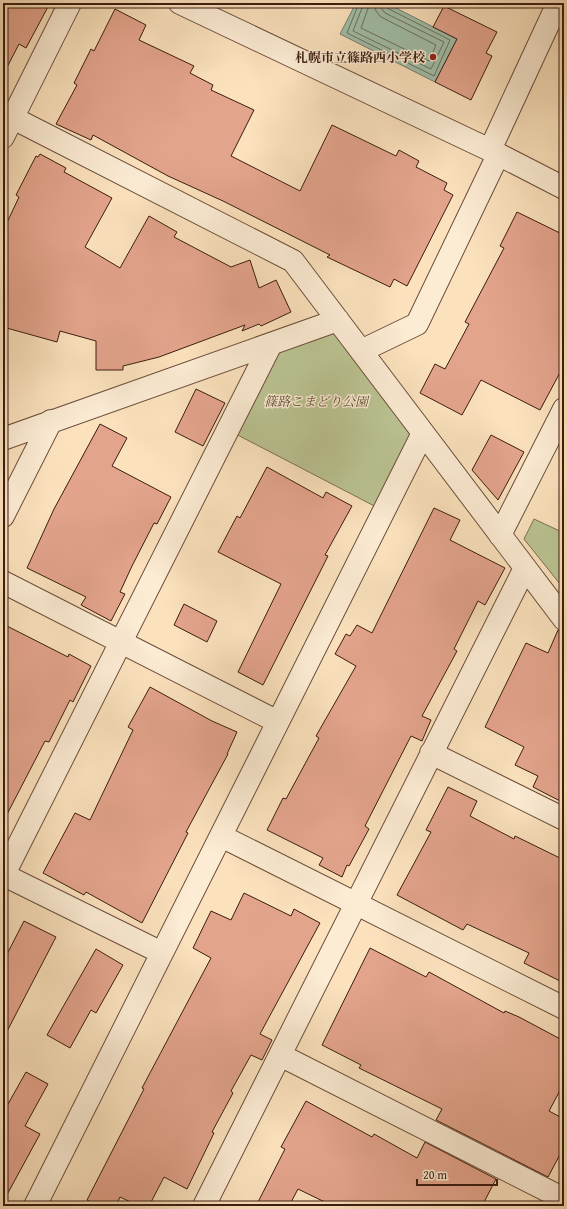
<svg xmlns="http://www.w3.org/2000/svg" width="567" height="1209" viewBox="0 0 567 1209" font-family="'Gentium Book Plus','Noto Serif JP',serif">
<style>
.green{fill:#bbc493;stroke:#7c7052}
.water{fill:#a0bfaa;stroke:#787e6c}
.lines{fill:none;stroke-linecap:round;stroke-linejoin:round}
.shore{stroke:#6e6e5d;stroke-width:1}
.building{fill:#e3a48c;stroke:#3c1c10}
.minor-casing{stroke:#6c4e3b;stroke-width:24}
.minor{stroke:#fcecd4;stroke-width:22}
.poi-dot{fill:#8f2418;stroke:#fcecd4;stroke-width:1.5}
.labels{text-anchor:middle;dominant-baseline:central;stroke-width:3;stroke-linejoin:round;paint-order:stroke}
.poi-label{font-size:13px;font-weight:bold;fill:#3c1c10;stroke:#fcecd4;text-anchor:end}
.park-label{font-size:13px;font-style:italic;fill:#624e37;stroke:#fcecd4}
</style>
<rect width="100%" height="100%" fill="#fbe2bd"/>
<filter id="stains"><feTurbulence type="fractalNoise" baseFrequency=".005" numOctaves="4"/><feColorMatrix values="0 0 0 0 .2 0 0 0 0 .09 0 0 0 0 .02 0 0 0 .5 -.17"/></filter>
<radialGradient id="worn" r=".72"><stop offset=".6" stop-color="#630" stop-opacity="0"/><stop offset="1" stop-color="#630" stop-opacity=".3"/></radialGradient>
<!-- green -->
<path class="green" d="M338,320L423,433L384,511L228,430L271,344Z
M534,519L564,533V589L524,539Z"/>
<!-- water -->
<path class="water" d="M356,3H386L457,39L435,82L340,34Z"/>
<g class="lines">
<!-- shore -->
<path class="shore" d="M359,3L347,33L434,76L450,40L387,8L385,3
M364,3L353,31L431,69L444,42L385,13L381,8L380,3
M370,3L361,28L429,61L436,45L381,17L376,11L374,3"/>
</g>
<!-- building -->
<path class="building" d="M3,3H50L26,48L19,44L3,75Z
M444,6L497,32L486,53L492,56L471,100L435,82L457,39L433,27Z
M115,9L146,25L139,40L194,66L190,73L213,85L211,90L254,110L231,156L300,191L332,125L396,156L399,150L419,161L416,167L447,183L444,190L453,195L407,286L394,279L390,287L327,257L330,255L223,201L168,176L93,135L91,140L56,124L77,85L74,83L91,49L94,51Z
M40,154L66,168L64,172L112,198L85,247L120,268L149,216L177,232L174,237L231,267L250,260L259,288L276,280L291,312L261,326L259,324L242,331L245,325L159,357L123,366V370H96V341L60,331L57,342L3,327V231L19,197L16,195L36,156L38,157Z
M517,212L564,235V365L540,410L481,380L462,415L420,393L435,364L445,369L469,324L465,322L504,248L500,246Z
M196,389L225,403L203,446L175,432Z
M100,424L127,438L112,466L171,497L157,524L154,523L132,566L120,592L125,594L111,621L81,605L86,597L27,568L54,509Z
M491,435L524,452L498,500L472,470Z
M267,467L323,498L326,492L352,506L325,555L328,556L263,685L238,672L281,584L218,552L237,516L240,518Z
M434,508L460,520L450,540L505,568L485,605L478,601L454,649L457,651L422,716L431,720L422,741L411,736L365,826L369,829L349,866L347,865L342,877L319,865L323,858L267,830L283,798L286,799L319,738L316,736L356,666L335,654L346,634L350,636L357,625L372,633Z
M184,604L217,621L207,642L174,625Z
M3,624L68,657L69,654L91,666L73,702L70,700L49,742L45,741L3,822Z
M558,630L564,631V803L533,787L538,776L515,765L524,747L485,727L526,643L548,653Z
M150,687L212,721L237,732L227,754H228L186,832L188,833L142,923L86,892L84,895L43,873L75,813L90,820L133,730L128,727Z
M448,787L477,801L470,816L514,839L515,836L564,860V983L524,963L529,953L467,924L463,930L397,895L431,832L426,830Z
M244,893L291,916L294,909L320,923L260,1034L272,1040L262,1060L251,1055L231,1091L233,1093L212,1132L214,1133L187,1189L164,1177L149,1206H139L120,1197L116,1206H99L87,1200L144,1089L142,1088L211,958L193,948L211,911L231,920Z
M24,921L56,937L3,1039V962Z
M370,948L426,977L429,972L504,1013L505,1011L519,1017L564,1041V1083L549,1111L564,1119V1147L548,1177L436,1120L442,1109L359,1068L361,1065L322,1045Z
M96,949L123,965L96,1013L91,1010L70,1048L47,1035Z
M26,1072L48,1084L25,1126L40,1134L3,1202V1113Z
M306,1101L372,1137L374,1134L417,1158L425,1142L496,1179L482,1206H333L298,1189L289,1206H256L285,1149L281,1147Z"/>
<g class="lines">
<defs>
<path id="minor" d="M180,3L490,150L564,188
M13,118L293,261L564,619
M3,137L70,3
M490,150L558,3
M361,351L417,324L498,155
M3,439L338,320
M3,516L51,421
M500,535L564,409
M3,582L278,722
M431,753L564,819
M221,836L564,1008
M4,875L162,953
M3,876L271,344
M280,1055L564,1199
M35,1206L423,433
M204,1206L525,568"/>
</defs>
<!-- minor casing -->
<use href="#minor" class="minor-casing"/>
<!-- minor -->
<use href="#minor" class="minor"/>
</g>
<!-- markers -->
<circle class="poi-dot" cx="433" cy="57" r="4"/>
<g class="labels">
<!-- poi labels -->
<g class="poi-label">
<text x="425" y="57">札幌市立篠路西小学校</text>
</g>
<!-- park labels -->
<g class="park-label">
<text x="316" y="401">篠路こまどり公園</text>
</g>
</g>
<!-- margin -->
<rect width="567" height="1209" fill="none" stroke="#fbe2bd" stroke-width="16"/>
<rect x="4" y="4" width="559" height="1201" fill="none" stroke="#3c1c10" stroke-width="2"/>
<rect x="8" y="8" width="551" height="1193" fill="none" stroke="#3c1c10"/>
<!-- scale -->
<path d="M417 1179v6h80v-6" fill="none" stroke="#3c1c10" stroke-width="2"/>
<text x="423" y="1179" font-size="12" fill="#3c1c10" stroke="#fcecd4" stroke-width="3" paint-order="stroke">20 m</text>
<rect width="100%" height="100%" filter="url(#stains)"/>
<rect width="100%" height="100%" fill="url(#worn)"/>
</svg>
